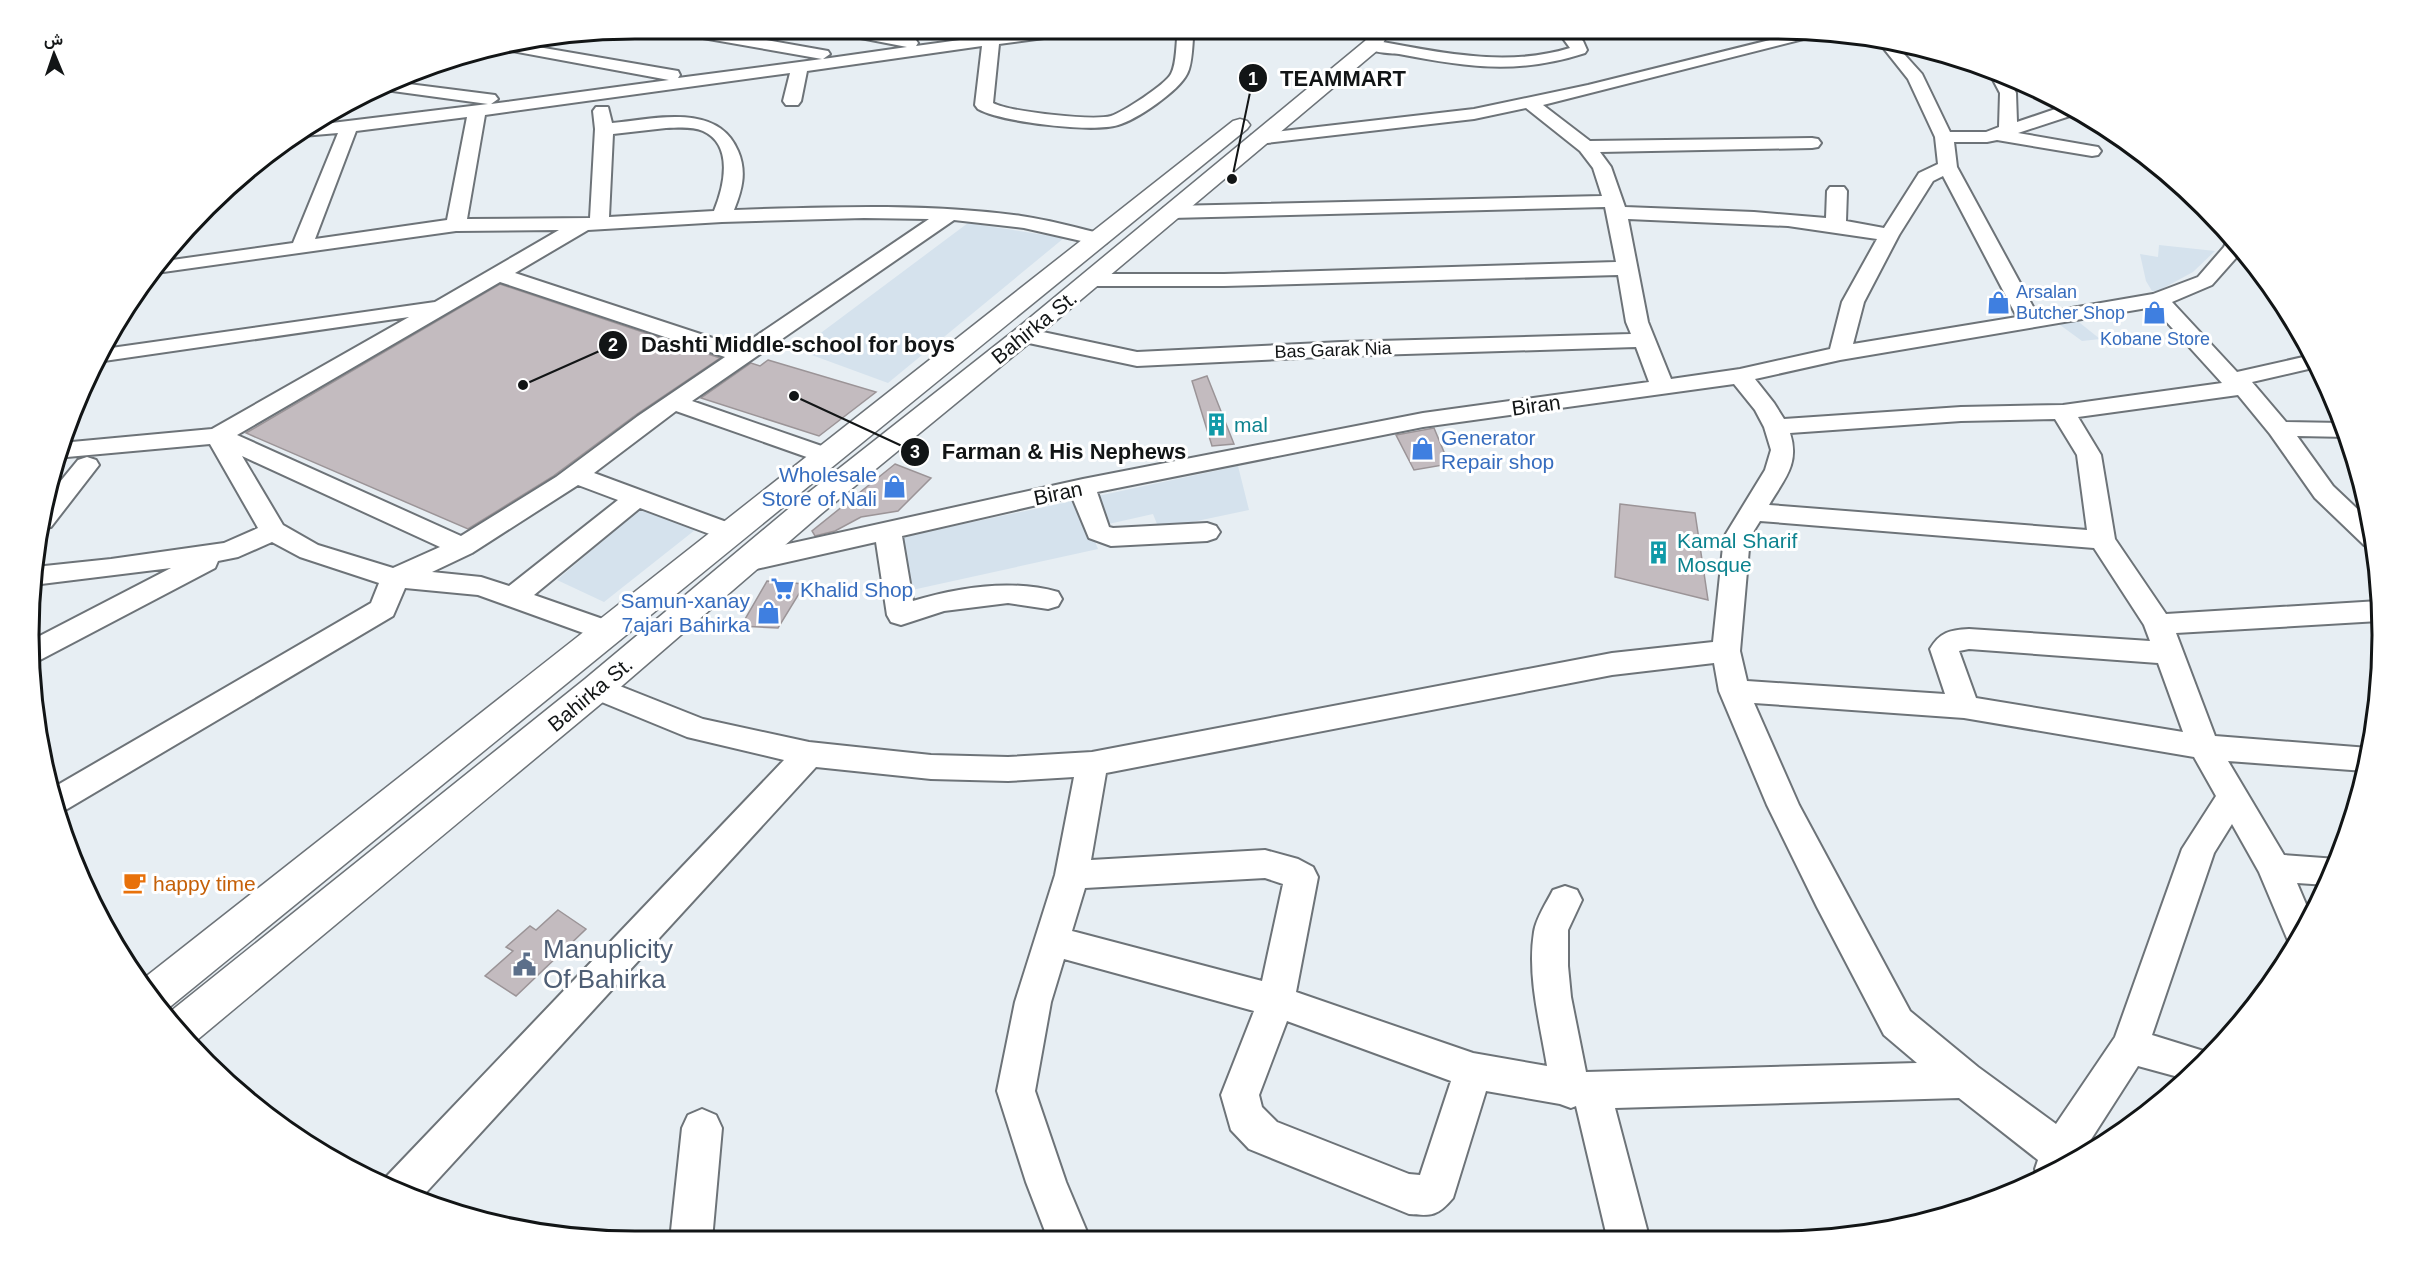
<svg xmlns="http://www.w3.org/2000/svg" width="2411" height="1270" viewBox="0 0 2411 1270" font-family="Arial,Vazirmatn,sans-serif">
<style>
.built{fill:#d5e2ed}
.building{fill:#c3bbbf;stroke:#9b9497;stroke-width:1.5}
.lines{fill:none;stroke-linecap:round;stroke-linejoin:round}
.street-casing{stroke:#6d7378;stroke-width:4}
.primary-casing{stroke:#6d7378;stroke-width:3}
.street{fill:#fff;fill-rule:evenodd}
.primary{fill:#fff;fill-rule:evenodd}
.labels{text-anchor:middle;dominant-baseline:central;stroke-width:6;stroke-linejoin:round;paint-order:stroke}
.far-shop-label{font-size:18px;fill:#366cbe;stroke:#fff;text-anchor:start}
.far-street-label{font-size:18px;fill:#121516;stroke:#fff}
.street-label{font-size:21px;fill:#121516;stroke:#fff}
.culture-label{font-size:21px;fill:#0d838f;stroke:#fff;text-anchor:start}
.shop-label{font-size:21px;fill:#366cbe;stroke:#fff;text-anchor:start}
.food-label{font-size:21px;fill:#c56008;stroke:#fff;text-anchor:start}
.near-service-label{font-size:26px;fill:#4e5e75;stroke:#fff;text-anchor:start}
.rim{fill:none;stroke:#121516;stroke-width:3}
.leader{fill:none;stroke:#121516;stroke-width:2}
.callout-dot{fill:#121516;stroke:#fff;stroke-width:2}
.mark-label{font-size:18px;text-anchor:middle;font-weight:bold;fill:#fff}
.callout-label{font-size:22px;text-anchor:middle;font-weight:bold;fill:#121516;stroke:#fff;stroke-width:6;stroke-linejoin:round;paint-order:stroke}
</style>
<rect width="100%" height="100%" fill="#e7eef3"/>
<!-- built -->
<path class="built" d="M968,223L1064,238L888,383L798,350Z
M2159,245L2215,251L2193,272L2158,291H2152L2146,281L2140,254L2158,257Z
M2075,319L2100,339L2082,341L2056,322Z
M1238,466L1249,510L1159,529L1153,514L1104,525L1093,497Z
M1078,500L1098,549L912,590L896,538Z
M641,508L695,530L604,602L557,580Z"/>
<!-- building -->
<path class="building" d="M500,284L720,358L637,414L552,477L468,529L246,433Z
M768,360L876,392L819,436L701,398L751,363L760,366Z
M1207,376L1234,444L1212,446L1192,381Z
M1434,428L1449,464L1414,470L1396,435Z
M895,464L931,478L898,511L861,517L835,531L815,536L812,531Z
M1620,504L1695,513L1708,600L1615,577Z
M767,581L805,584L778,628L741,626Z
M558,910L586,929L516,996L485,976L513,951L506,947L530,926L536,930Z"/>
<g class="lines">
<defs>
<path id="street" d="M673,29H704L828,51L830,54L823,59L907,47L840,34L834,32L832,29H862L910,38L916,40L918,43L916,46L1040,29H1082L1074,34L999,44L993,103C1009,112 1093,121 1111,116C1123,112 1165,85 1171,74C1177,63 1176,42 1178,29H1194C1192,42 1193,63 1187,74C1179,91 1136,120 1118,125C1092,133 1001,122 978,109L975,105L982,46L807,71L801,101L798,105H786L783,101L790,73L485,115L467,219L590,218L595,129L593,111L596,107H608L612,123C654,119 718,102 738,151C747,172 742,190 734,210C830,207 926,203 1021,216C1050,220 1078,228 1106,235L1109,239L1106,243L1099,245L1024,228L954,220L692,401L836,451L839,456L836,461L827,464L818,461L676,411L594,473L740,527L744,533L740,539L731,542L640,508L534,595L620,625L624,632L620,639L610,642L600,639L478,595L405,588L393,616L57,815L49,790L371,603L379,583L300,557L272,542L238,557L218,561L215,568L40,660L30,663V641L171,568L33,585L35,567L111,559L224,543L258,528L210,444L56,458L61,443L212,429L409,317L97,362L104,349L435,302L559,230L456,231L149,274L158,262L293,243L338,133L291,137L307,126L488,104L378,89L393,82L495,95L498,99L491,104L669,80L491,47L509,42L672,70L678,71L680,75L678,78L822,59L680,34L674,32ZM467,117L447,220L315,239L356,131ZM666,128C677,128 692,126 703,131C734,145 724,187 714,211L609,217L613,134ZM864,218L929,219L740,347L515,273L588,230L722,222ZM500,282L725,357L638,416L556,477L461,536L237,435ZM242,456L440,547L393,568L318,545L283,525ZM578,485L618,500L509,586L481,577L432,572L472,553Z
M1557,30H1572L1583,41L1587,50L1585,53C1517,75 1467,67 1399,54C1389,53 1370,53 1364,45L1372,40C1438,52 1505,68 1570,48Z
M1810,30L1831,32L1543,105L1590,141L1812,138L1818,139L1821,143L1818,147L1812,148L1600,152L1611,167L1625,207L1754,212L1826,218L1827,191L1830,187H1844L1847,191L1846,221L1884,228L1919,173L1938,164L1935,137L1908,79L1877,40L1894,43L1922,74L1950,132H1986L1999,127L2000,93L1990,74L1992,71L2008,77L2016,93L2017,122L2067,105L2079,113L2018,133L2092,146L2098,147L2101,151L2098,155L2092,156L1997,140L1987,142H1954L1957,167L2037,314L2153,294L2198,277L2224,247L2229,237L2233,236L2243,250L2212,285L2172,302L2237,372L2312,355L2317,367L2252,382L2286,422L2342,423L2349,437L2297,436L2333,486L2369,520L2375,547L2364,545L2315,498L2270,434L2238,395L2078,417L2101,455L2115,539L2166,614L2379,601V621L2176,633L2215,736L2369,748L2365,771L2228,761L2284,855L2337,859L2327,885L2297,883L2311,916L2293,944L2289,943L2259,872L2232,824L2214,853L2152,1035L2210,1053L2182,1078L2138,1066L2088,1144L2093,1150L2039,1179L2035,1169L2038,1160L1959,1098L1615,1108L1649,1237H1607L1576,1106L1571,1108L1560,1104L1486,1091L1453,1198C1438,1216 1432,1216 1409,1214L1249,1149L1231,1130L1221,1095L1254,1011L1064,959L1051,1002L1035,1091L1066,1182L1090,1239H1048L1026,1182L997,1091L1015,1002L1055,875L1074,777L1008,781L931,779L816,767L420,1199L382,1185L386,1177L784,760L687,737L587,696L582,688L587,680L597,677L703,719L809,742L931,755L1008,757L1092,752L1612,653L1713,642L1724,537L1765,470L1771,450L1764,427L1755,410L1734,384L1423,427L1097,492L1109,527L1113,528L1207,523L1216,526L1220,532L1216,538L1207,541L1111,546L1089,538L1072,497L902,536L913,601C959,587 1011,579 1058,592L1062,599L1058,606L1048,609L1008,603L944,611L901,625L891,622L887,615L876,542L747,571L737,568L734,562L737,556L747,553L1083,479L1423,413L1649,382L1636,347L1341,356L1137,366L1024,342L1016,340L1013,335L1016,330L1024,328L1137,352L1341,342L1631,334L1626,322L1618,275L1224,286H1090L1083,284L1080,280L1083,276L1090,274H1224L1616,262L1605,207L1171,218L1164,216L1161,212L1164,208L1171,206L1602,196L1593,168L1580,151L1526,108L1474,119L1258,144L1252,143L1249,139L1252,135L1258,134L1474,109L1588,85ZM1943,176L2017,317L1853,344L1864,302L1899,235L1933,181ZM1628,219L1788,226L1877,239L1842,302L1830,349L1740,369L1671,379L1648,322ZM2153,307L2222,383L2063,405L1961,407L1784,419L1774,403L1755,379L1840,360ZM2055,419L2077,455L2087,530L1769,505C1784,479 1800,464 1790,433L1961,421ZM1760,521L2094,548L2144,625L2150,641L1969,629C1950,630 1940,632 1930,649L1945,694L1747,681L1740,651L1750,537ZM1969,649L2158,663L2183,732L1976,698L1959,651ZM1714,663L1719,691L1767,805L1817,907L1884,1035L1917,1063L1586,1072L1571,997L1568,966V930L1582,900L1577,890L1565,886L1553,890C1547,902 1536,918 1534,932C1527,976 1540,1023 1547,1066L1473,1053L1296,992L1318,877L1313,867L1298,859L1265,850L1091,860L1106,773L1612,675ZM1754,703L1964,718L2194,757L2216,796L2182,849L2115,1037L2056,1124L1978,1067L1910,1011L1799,805ZM1265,878L1283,884L1262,981L1072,931L1085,888ZM1287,1021L1451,1081L1420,1175L1409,1174L1277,1122L1262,1107L1259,1095Z
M87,457L96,460L99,465L51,527L41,529L46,499L78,460Z
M702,1109L716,1115L722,1128L712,1240H670L682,1128L688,1115Z"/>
<path id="primary" d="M1374,29H1392L1379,49L1033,340L821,514L609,697L191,1045L166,1015L585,679L799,500L1015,330L1365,41Z
M1240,119L1247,121L1250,125L1247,129L166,1010L163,1011L139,982L1233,121Z"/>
</defs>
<!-- street casing -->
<use href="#street" class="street-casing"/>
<!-- primary casing -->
<use href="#primary" class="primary-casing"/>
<!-- street -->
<use href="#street" class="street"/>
<!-- primary -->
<use href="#primary" class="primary"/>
</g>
<!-- icons -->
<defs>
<symbol id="shop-bare" viewBox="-9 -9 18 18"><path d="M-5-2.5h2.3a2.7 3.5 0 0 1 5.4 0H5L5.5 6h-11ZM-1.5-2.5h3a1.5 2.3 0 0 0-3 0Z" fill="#3f7fe0" stroke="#fff" stroke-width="2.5" paint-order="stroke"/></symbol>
<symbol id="building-bare" viewBox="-9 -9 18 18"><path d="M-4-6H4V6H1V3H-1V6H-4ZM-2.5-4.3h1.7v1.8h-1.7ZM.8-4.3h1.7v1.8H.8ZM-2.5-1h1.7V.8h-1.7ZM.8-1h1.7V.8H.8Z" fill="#0f9aa8" stroke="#fff" stroke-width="2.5" paint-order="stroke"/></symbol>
<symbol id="supermarket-bare" viewBox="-9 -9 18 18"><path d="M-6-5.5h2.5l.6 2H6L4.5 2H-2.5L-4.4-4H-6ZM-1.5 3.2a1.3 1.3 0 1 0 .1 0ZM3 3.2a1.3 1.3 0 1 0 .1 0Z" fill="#3f7fe0" stroke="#fff" stroke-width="2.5" paint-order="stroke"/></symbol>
<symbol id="cafe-bare" viewBox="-9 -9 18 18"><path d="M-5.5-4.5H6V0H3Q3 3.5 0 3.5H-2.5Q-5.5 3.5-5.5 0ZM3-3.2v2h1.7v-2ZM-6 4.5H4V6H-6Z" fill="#e8710a" stroke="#fff" stroke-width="2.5" paint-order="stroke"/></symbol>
<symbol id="civic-bare" viewBox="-9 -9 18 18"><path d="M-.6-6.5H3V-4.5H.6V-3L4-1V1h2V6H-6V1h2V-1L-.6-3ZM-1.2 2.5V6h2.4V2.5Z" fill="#5c6f8a" stroke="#fff" stroke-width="2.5" paint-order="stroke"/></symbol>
</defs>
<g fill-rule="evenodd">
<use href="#shop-bare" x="1982" y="286" width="33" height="33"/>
<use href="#shop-bare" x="2138" y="296" width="33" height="33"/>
<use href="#building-bare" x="1200" y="408" width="33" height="33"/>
<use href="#shop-bare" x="1406" y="432" width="33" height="33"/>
<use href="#shop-bare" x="878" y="470" width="33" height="33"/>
<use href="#building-bare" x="1642" y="536" width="33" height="33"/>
<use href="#supermarket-bare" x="766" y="572" width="33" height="33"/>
<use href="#shop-bare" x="752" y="596" width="33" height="33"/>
<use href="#cafe-bare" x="118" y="866" width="33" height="33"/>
<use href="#civic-bare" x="508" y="948" width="33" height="33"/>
</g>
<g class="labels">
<!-- far-shop labels -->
<g class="far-shop-label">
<text x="2016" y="292">Arsalan<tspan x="2016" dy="21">Butcher Shop</tspan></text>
<text x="2155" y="339" text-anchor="middle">Kobane Store</text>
</g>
<!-- far-street labels -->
<g class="far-street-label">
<text transform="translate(1333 350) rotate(-2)">Bas Garak Nia</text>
</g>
<!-- street labels -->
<g class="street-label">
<text transform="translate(1034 327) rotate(-39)">Bahirka St.</text>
<text transform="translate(1536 405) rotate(-8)">Biran</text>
<text transform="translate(1058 493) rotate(-12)">Biran</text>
<text transform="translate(590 694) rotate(-40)">Bahirka St.</text>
</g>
<!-- culture labels -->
<g class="culture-label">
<text x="1234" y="424">mal</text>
<text x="1677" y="540">Kamal Sharif<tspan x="1677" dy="24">Mosque</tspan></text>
</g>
<!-- shop labels -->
<g class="shop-label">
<text x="1441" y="437">Generator<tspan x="1441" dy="24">Repair shop</tspan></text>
<text x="877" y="474" text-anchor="end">Wholesale<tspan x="877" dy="24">Store of Nali</tspan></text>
<text x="800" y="589">Khalid Shop</text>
<text x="750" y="600" text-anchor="end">Samun-xanay<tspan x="750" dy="24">7ajari Bahirka</tspan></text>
</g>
<!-- food labels -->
<g class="food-label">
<text x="153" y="883">happy time</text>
</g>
<!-- near-service labels -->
<g class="near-service-label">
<text x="543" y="949">Manuplicity<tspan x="543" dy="30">Of Bahirka</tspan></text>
</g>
</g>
<!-- crop -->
<path d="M0 0H2411V1270H0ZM635 39H1776A596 596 0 0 1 2372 635V635A596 596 0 0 1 1776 1231H635A596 596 0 0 1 39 635V635A596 596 0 0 1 635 39Z" fill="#fff" fill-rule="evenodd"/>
<path class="rim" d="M635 39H1776A596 596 0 0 1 2372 635V635A596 596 0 0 1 1776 1231H635A596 596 0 0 1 39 635V635A596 596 0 0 1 635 39Z"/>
<!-- callouts -->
<path class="leader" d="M1232 179L1253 78M523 385L613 345M794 396L915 452"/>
<g class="callout-dot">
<circle cx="1232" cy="179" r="6"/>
<circle cx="523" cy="385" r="6"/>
<circle cx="794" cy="396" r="6"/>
<circle cx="1253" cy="78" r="15"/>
<circle cx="613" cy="345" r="15"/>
<circle cx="915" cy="452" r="15"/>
</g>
<g class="mark-label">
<text x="1253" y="85">1</text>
<text x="613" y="351">2</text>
<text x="915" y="458">3</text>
</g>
<g class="callout-label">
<text x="1343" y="86">TEAMMART</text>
<text x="798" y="352">Dashti Middle-school for boys</text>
<text x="1064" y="459">Farman &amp; His Nephews</text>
</g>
<!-- north arrow -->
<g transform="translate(54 54) rotate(358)" stroke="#ffffff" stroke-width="4.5" paint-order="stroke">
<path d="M0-4.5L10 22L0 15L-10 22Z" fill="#121516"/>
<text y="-9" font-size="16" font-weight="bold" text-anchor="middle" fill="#121516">ش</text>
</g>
</svg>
